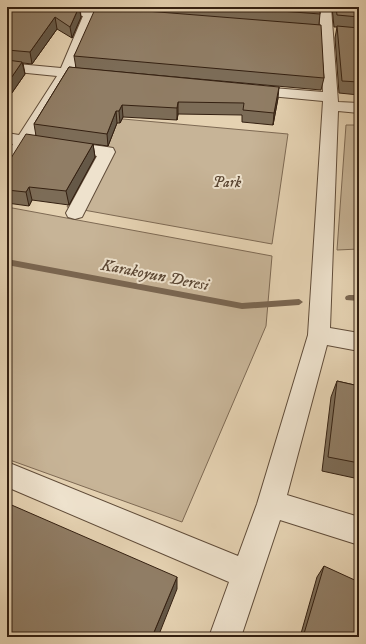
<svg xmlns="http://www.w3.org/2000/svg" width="366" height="644" viewBox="0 0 366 644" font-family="'IM FELL DW Pica',serif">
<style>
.green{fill:#c7b497;stroke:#7e6a54}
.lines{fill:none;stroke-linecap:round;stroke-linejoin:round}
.stream{fill:#7a6651;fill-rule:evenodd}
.street-casing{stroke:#604c39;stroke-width:2}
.street{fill:#eee2cd;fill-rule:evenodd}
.wall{fill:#7c6c57;stroke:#342011}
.shaded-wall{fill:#655847;stroke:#342011}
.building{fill:#907d65;stroke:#342011}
.labels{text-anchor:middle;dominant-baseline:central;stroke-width:4;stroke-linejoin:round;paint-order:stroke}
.park-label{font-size:15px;font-style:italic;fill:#594532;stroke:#eee2cd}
.water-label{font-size:16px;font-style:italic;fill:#5d4936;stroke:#eee2cd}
</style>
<rect width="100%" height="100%" fill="#e5d2b2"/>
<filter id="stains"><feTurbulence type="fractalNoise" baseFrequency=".005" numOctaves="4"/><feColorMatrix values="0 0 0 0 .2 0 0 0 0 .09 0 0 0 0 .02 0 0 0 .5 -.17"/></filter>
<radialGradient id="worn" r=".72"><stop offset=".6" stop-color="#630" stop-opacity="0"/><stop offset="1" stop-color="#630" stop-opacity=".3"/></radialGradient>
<!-- green -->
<path class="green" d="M112,118L288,134L272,244L67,207Z
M346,125H359V249L337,250Z
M7,207L272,256L266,326L182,522L7,459Z"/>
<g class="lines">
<!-- stream -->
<path class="stream" d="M7,259L242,303L299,299L303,302L299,305L242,309L7,265Z
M349,295H359V301L346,300L345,298L346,296Z"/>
<defs>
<path id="street" d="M7,7L87,9L89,7H101L99,10L128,12L130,15L128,18L124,19L96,17L74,69L100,72L102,75L100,78L95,79L70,77L34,137L107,147L113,148L115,152L82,217L75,219L68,217L66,213L97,156L28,146L13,171L7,172V154L13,144L7,143V133L19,135L57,76L7,71V63L61,68L83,16L7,12Z
M319,7H331L338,102L359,103V113L338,111L330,328L359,333V351L327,345L287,495L359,517V545L280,520L241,637H209L229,582L7,487V462L238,556L257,504L308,335L323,101L249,94L244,93L242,90L244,87L249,86L323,92Z"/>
</defs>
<!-- street casing -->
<use href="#street" class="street-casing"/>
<!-- street -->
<use href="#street" class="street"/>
</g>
<!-- wall -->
<path class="wall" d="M7,7H87H80L81,17L72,38L57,29L32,64L23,63L25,74L7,100Z
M101,7H320V14L319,24L324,78L321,90L76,68L74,56Z
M332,7H359V95L339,93L335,38L337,27H334Z
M69,67L278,98L273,125L242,122V115L178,114L177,120L123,117L120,123H117L108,146L93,144L95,157L69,205L32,200L29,206L7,203V159L11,158L36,136L34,124Z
M337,381L359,386V479L322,471L331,397Z
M324,566L359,637H300L317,577Z"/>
<!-- shaded-wall -->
<path class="shaded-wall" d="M79,7L81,17L72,38L70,27Z
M55,17L57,29L32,64L30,52Z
M22,62L25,74L7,100V84Z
M279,87L278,98L273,125L274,113Z
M178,102V114L177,120V108Z
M122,105L123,117L120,123L119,111Z
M116,111L117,123L108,146L107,134Z
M93,144L95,157L69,205L66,191Z
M29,187L32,200L29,206L26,192Z
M177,577V589L158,637H152Z"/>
<!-- building -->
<path class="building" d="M7,7H79L70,27L55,17L30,52L7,50Z
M96,7L321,25L324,78L74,56Z
M228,7H320V14Z
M336,7H359V17L337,15Z
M337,26L359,28V82L342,81Z
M7,60L22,62L7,84Z
M69,67L279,87L274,113L243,110L244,103L178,102L177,108L122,105L119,111H116L107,134L34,124Z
M26,134L93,144L66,191L29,187L26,192L7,190V159L11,158Z
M337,381L359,386V463L328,457Z
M7,503L177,577L152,637H7Z
M324,566L359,582V637H303Z"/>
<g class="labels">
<!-- park labels -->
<g class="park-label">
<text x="227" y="182">Park</text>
</g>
<!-- water labels -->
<g class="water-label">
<text transform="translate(155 275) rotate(11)">Karakoyun Deresi</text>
</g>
</g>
<!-- margin -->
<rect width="366" height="644" fill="none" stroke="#e5d2b2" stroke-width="24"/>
<rect x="8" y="8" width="350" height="628" fill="none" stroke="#342011" stroke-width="2"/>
<rect x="12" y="12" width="342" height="620" fill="none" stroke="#342011"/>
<rect width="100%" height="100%" filter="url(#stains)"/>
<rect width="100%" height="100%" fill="url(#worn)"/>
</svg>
